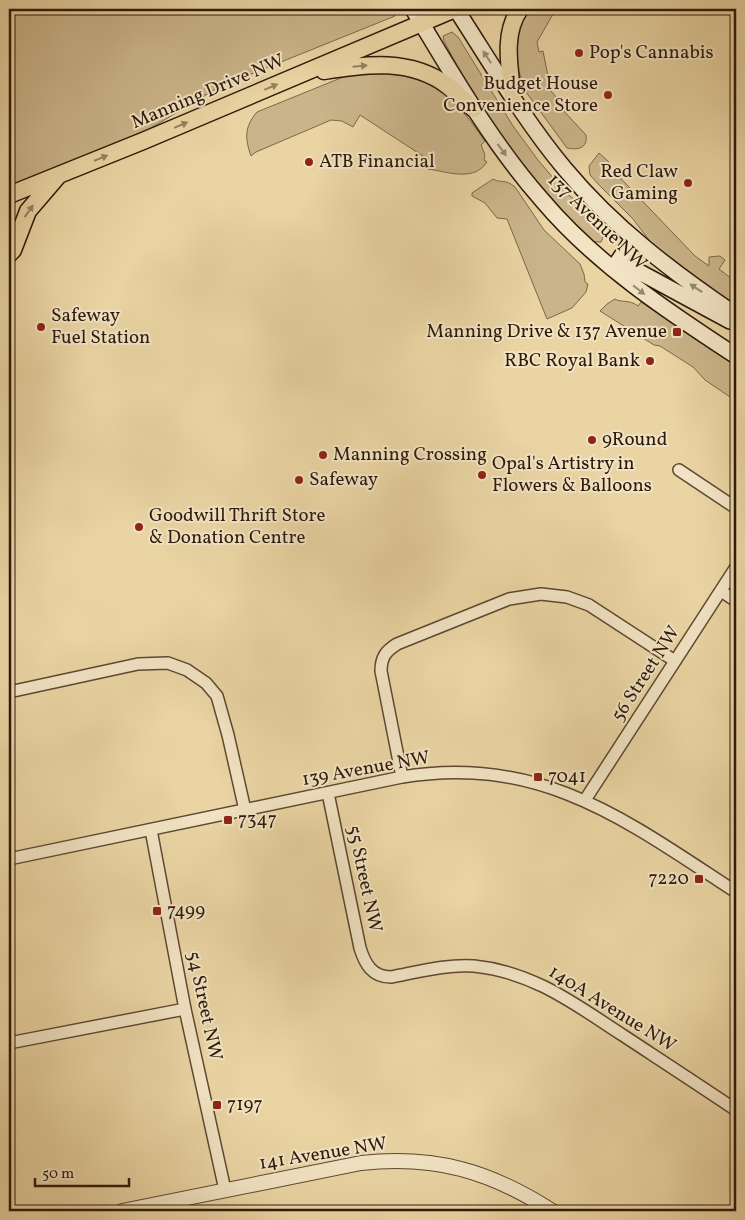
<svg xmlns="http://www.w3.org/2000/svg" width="745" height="1220" viewBox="0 0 745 1220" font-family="Vollkorn,serif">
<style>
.green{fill:#cab489;stroke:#7c674a}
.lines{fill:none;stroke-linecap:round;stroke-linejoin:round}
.minor-casing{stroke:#5d4831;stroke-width:14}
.tertiary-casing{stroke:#5d4831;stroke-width:16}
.secondary-casing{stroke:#2e1a0b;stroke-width:18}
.primary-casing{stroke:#2e1a0b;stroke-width:19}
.minor{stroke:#f1e3c3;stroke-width:11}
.tertiary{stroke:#f1e3c3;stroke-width:14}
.secondary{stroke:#f1e3c3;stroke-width:15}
.primary{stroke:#ead4a3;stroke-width:16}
.oneway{fill:#998970}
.oneway2{fill:#95805f}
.poi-dot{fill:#8f2418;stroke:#f1e3c3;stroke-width:2}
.labels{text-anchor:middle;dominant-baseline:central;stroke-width:4;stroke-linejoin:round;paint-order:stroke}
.poi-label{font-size:19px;fill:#2e1a0b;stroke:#f1e3c3;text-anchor:start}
.street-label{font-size:19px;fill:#2e1a0b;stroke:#f1e3c3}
</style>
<rect width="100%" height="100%" fill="#ead4a3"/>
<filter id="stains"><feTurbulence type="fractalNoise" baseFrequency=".004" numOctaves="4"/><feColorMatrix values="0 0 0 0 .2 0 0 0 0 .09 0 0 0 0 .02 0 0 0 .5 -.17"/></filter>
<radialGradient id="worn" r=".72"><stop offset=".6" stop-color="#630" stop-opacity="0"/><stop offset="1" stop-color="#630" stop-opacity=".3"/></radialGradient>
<!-- green -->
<path class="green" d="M9,9H395V16L219,87L146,131L9,187Z
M527,9H556L537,42L539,52L543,51L551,91L563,105L561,108L586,135C588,149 577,150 567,148L526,92L518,69L514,52L522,16Z
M452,32L458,37L513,126L538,160L565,192L585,208L593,216L604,235L601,242H597L591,241C531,180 483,117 444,41L443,36Z
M386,71C395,73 404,75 413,77C447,87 466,115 485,141L481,145L485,155L484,160L487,162C474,182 448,172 428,169L429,160L360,115L353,127L342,121L331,120L256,152L251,156C245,139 244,127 257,112L348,75Z
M599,153L609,162L607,164L695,256L709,266V257L720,256L725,260L719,269L736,282V306L660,251L652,244L633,219L599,185L590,175L589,166Z
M493,179C502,184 504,178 515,187L544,230L580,264L584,274L585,282L588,284L586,292L572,308L547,319L507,219L497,218L485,203L472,196V193Z
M615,299C621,303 629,299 638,306L641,302L736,365V401L705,380L693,367L660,346L654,345L600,311L607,304Z"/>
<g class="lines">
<defs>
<path id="minor" d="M679,470L736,508
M721,591L736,601
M9,692L138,664L168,663L187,670L206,683L217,696L228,735L245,810
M402,777L381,671C381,657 386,651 397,644L509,599L541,594L567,597L589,605L675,661
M328,793L360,948C365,964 372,977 391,977C418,972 446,964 474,966C534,972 576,1005 624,1036C662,1061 699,1085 736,1110
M585,800L736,567
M151,830L185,1009L225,1190
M9,859L402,777C541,754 627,821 736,892
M9,1043L185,1009"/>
<path id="tertiary" d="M122,1211L361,1163C435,1155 490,1171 552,1211"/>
<path id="secondary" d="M413,9C453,75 491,142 542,200C596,264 667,311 736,356
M456,9C491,63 524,120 565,169C614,228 674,273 736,315
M613,269L632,268L730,321
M613,269L633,239"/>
<path id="primary" d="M324,71C366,64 411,58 448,86C457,93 465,102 474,109
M513,98C510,69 502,34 520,9
M9,195L143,141L455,9
M9,254L13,250L28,211L58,176"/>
</defs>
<!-- minor casing -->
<use href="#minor" class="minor-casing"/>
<!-- tertiary casing -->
<use href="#tertiary" class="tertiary-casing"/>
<!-- secondary casing -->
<use href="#secondary" class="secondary-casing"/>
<!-- primary casing -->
<use href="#primary" class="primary-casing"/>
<!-- minor -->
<use href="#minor" class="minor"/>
<!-- tertiary -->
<use href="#tertiary" class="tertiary"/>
<!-- secondary -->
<use href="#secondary" class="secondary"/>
<!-- primary -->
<use href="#primary" class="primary"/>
</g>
<!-- one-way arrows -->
<defs><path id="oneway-solid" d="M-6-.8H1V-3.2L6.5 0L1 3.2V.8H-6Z" transform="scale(1.25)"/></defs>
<g class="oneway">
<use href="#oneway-solid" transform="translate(487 57) rotate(-123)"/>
<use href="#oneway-solid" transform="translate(502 150) rotate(54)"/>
<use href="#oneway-solid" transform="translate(696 288) rotate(-146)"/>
<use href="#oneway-solid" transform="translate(639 290) rotate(38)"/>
</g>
<g class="oneway2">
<use href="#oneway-solid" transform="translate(360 66) rotate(-5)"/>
<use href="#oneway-solid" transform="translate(271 87) rotate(-23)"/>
<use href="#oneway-solid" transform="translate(181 125) rotate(-23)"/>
<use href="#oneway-solid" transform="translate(101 158) rotate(-22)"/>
<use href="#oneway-solid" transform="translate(29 211) rotate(-55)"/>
</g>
<!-- markers -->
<g class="poi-dot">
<circle cx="579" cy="53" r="5"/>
<circle cx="608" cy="95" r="5"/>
<circle cx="309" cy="162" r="5"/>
<circle cx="688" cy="183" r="5"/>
<circle cx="41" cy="327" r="5"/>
<rect x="672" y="327" width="10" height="10" rx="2.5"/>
<circle cx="650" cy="361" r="5"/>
<circle cx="592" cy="440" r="5"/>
<circle cx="323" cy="455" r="5"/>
<circle cx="482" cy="475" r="5"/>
<circle cx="299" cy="480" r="5"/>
<circle cx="139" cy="527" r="5"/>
<rect x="533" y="772" width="10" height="10" rx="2.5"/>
<rect x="223" y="815" width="10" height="10" rx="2.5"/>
<rect x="694" y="874" width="10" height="10" rx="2.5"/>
<rect x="152" y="906" width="10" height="10" rx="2.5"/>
<rect x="212" y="1100" width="10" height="10" rx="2.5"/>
</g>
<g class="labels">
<!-- poi labels -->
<g class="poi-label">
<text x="589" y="53">Pop's Cannabis</text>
<text x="598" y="84" text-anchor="end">Budget House<tspan x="598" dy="22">Convenience Store</tspan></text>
<text x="319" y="162">ATB Financial</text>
<text x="678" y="172" text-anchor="end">Red Claw<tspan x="678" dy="22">Gaming</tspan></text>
<text x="51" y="316">Safeway<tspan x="51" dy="22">Fuel Station</tspan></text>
<text x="667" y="332" text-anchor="end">Manning Drive &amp; 137 Avenue</text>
<text x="640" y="361" text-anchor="end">RBC Royal Bank</text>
<text x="602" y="440">9Round</text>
<text x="333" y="455">Manning Crossing</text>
<text x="492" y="464">Opal's Artistry in<tspan x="492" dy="22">Flowers &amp; Balloons</tspan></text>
<text x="309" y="480">Safeway</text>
<text x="149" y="516">Goodwill Thrift Store<tspan x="149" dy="22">&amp; Donation Centre</tspan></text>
<text x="548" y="777">7041</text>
<text x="238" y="820">7347</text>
<text x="689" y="879" text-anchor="end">7220</text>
<text x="167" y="911">7499</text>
<text x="227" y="1105">7197</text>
</g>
<!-- street labels -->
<g class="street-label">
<text transform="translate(208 92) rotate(-23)">Manning Drive NW</text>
<text transform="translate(597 222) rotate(44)">137 Avenue NW</text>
<text transform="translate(646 674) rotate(-57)">56 Street NW</text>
<text transform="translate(366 769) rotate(-10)">139 Avenue NW</text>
<text transform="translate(364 879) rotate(78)">55 Street NW</text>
<text transform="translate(204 1006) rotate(78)">54 Street NW</text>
<text transform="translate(612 1009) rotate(32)">140A Avenue NW</text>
<text transform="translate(323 1154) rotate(-9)">141 Avenue NW</text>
</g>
</g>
<!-- margin -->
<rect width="745" height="1220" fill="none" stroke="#ead4a3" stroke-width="30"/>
<rect x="10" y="10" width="725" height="1200" fill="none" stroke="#2e1a0b" stroke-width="2.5"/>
<rect x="15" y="15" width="715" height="1190" fill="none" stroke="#2e1a0b"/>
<!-- scale -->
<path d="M35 1178v8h94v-8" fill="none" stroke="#2e1a0b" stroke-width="2.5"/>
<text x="42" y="1178" font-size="15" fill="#2e1a0b" stroke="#f1e3c3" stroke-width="4" paint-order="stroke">50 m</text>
<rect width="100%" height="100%" filter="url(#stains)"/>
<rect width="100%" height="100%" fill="url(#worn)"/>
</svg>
